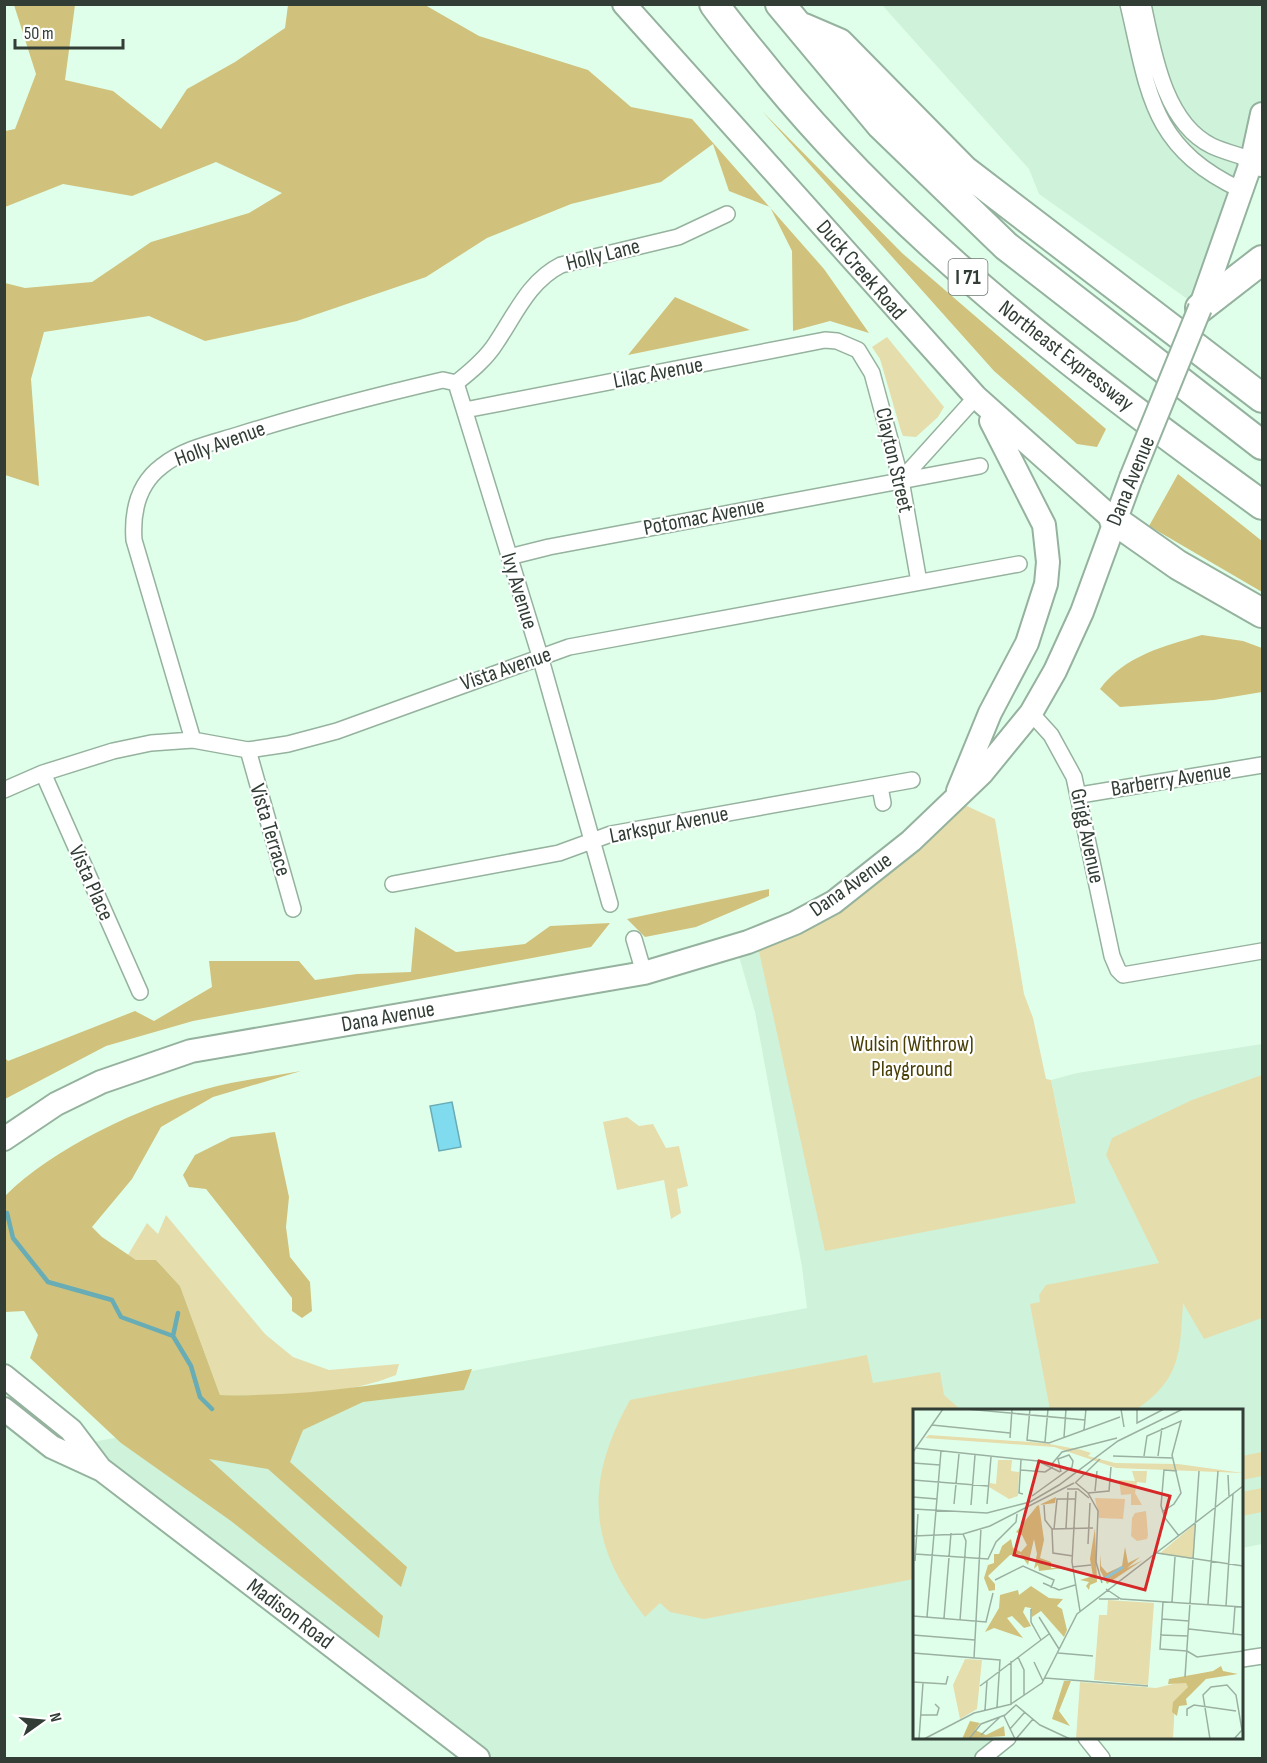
<svg xmlns="http://www.w3.org/2000/svg" width="1267" height="1763" viewBox="0 0 1267 1763" font-family="'Sofia Sans Condensed',sans-serif">
<style>
.built{fill:#cef3da}
.green{fill:#e6ddac}
.forest{fill:#d0c27c}
.water{fill:#80dbee;stroke:#68acb6;stroke-width:1.5}
.lines{fill:none;stroke-linecap:round;stroke-linejoin:round}
.stream{stroke:#68acb6;stroke-width:4.5}
.street-casing{stroke:#95b29e;stroke-width:18}
.secondary-casing{stroke:#95b29e;stroke-width:26}
.highway-casing{stroke:#95b29e;stroke-width:32}
.street{stroke:#fff;stroke-width:15}
.secondary{stroke:#fff;stroke-width:22}
.highway{stroke:#fff;stroke-width:28}
.secondary-bridge-casing{stroke:#95b29e;stroke-width:26;stroke-linecap:butt}
.secondary-bridge{stroke:#fff;stroke-width:22}
.labels{text-anchor:middle;dominant-baseline:central;stroke-width:4.5;stroke-linejoin:round;paint-order:stroke}
.shield{fill:#fff;stroke:#6f7772;stroke-width:1.5}
.shield-label{font-size:21px;font-weight:bold;fill:#313d35}
.street-label{font-size:22px;fill:#313d35;stroke:#fff}
.park-label{font-size:22px;fill:#493f06;stroke:#fff}
.inset-river{fill:none;stroke:#80dbee;stroke-width:3}
.inset-road{fill:none;stroke:#9ab1a2;stroke-width:1.5}
.view{fill:#d62828;fill-opacity:0.15;stroke:#d62828;stroke-width:3}
.inset-edge{fill:none;stroke:#313d35;stroke-width:3}
</style>
<rect width="100%" height="100%" fill="#e0ffea"/>
<!-- built -->
<path class="built" d="M882,5H1262V114L1200,308L1039,194L1029,169Z
M756,938L764,970L1076,1202L1051,1080L1077,1073L1262,1044V1544L1242,1548V1410H914V1738H996L997,1746L983,1758H478L82,1444L807,1308L802,1267L755,1012L736,946Z"/>
<!-- green -->
<path class="green" d="M887,337L944,407L938,417L916,437L903,436L901,431L880,359L872,347Z
M954,800L995,819L1024,994L1033,1018L1046,1079L1051,1080L1076,1203L825,1251L756,938L795,923Z
M1262,1075V1318L1204,1339L1183,1303C1180,1353 1181,1379 1136,1410H1050L1030,1304L1040,1302L1039,1295L1046,1285L1159,1263L1106,1155L1112,1138L1192,1100Z
M627,1117L639,1126L653,1124L666,1148L679,1146L688,1186L677,1189L681,1213L671,1219L664,1180L617,1190L603,1122Z
M166,1215L265,1334L293,1357L329,1370L399,1364L396,1375C342,1397 278,1396 220,1395L180,1286L156,1260H136L128,1255L147,1223L158,1234Z
M867,1355L873,1383L940,1372L944,1395L961,1410H914V1579L704,1619L670,1612L660,1603L645,1617C587,1544 585,1481 630,1400Z
M1262,1452V1476L1242,1480V1456Z
M1262,1488V1512L1242,1516V1492Z"/>
<!-- forest -->
<path class="forest" d="M14,5H75L65,80L113,91L161,129L187,89L235,62L285,28L288,5H425L479,36L588,70L631,107L692,119L824,269L869,333L830,321L793,331L792,251L770,207L729,191L713,144L661,182L571,204L487,238L426,277L297,321L205,341L149,316L44,332L31,379L39,486L5,475V283L25,288L92,282L151,242L249,213L282,193L216,162L132,196L63,184L5,207V131L15,129L36,74Z
M761,110L902,253L1106,429L1097,447L1077,444L994,371Z
M675,297L750,330L628,355Z
M1178,474L1262,541V592L1149,526Z
M1202,635L1243,641L1262,648V692L1214,700L1120,707L1100,689C1124,656 1164,646 1202,635Z
M769,889V896L696,927L645,937L627,919Z
M610,923L591,947L193,1021L106,1046L5,1099V1058L8,1061L135,1011L154,1021L212,987L209,961H299L315,980L357,974L411,972L415,927L456,952L525,944L550,926Z
M301,1071L213,1097L161,1127L132,1179L92,1227L102,1237L136,1260H156L180,1286L220,1395C306,1397 388,1384 472,1369L464,1390L363,1402L303,1430L290,1462L407,1567L401,1587L268,1469L209,1459L383,1616L379,1638L231,1521L121,1443L30,1358L38,1335L24,1311L5,1312V1196C53,1148 141,1107 206,1089C237,1080 270,1077 301,1071Z
M275,1132L289,1197L286,1227L290,1257L310,1282L312,1311L302,1318L292,1311V1298L206,1189L189,1187L183,1175L195,1155L231,1137Z"/>
<!-- water -->
<path class="water" d="M452,1102L461,1147L439,1151L430,1106Z"/>
<g class="lines">
<!-- stream -->
<path class="stream" d="M7,1213L13,1238L48,1282L112,1300L121,1317L173,1336L191,1366L200,1397L212,1409
M173,1336L178,1313"/>
<defs>
<path id="street" d="M1128,4C1149,93 1150,147 1241,190
M1143,4C1153,51 1164,123 1212,146C1225,152 1239,155 1252,160
M456,383L540,656L610,904
M456,383C470,372 486,359 496,343C515,315 529,281 561,265L678,237L727,214
M465,410L825,340L837,341L858,350L872,373L901,480L919,582
M901,480L976,397
M509,557L549,547L980,466
M1031,713L1051,735L1074,777L1112,956L1118,970L1123,975L1262,951
M193,740L134,540C132,512 138,484 162,466C183,449 212,443 238,435C305,414 374,396 443,380L456,383
M248,750L293,909
M43,773L140,992
M880,787L883,803
M4,790L43,773L113,751L151,743L193,740L248,750L288,744L337,731L569,647L1019,564
M1080,795L1262,765
M393,884L559,853L611,834L912,780
M634,939L644,973
M1242,1659L1262,1656
M1086,1738L1102,1758
M983,1758L1008,1738"/>
<path id="secondary" d="M624,4L976,397L1114,520
M1200,308L1252,160L1262,114
M958,791L990,713L1027,643L1046,584L1048,562L1044,525L991,421
M4,1139L56,1104L101,1082L191,1051L644,973L748,942L795,923L834,902L911,841L982,773L1031,713L1055,671L1082,612L1131,478
M4,1376L71,1430L99,1467
M4,1409L52,1447L102,1470L478,1758"/>
<path id="highway" d="M714,4C732,29 752,52 771,76C912,248 1084,375 1262,505
M780,4L881,125L1006,246L1262,445
M804,28L839,43L964,170L1262,398
M1252,160L1262,162
M1200,308L1262,260
M1114,520L1178,565L1262,613"/>
</defs>
<!-- street casing -->
<use href="#street" class="street-casing"/>
<!-- secondary casing -->
<use href="#secondary" class="secondary-casing"/>
<!-- highway casing -->
<use href="#highway" class="highway-casing"/>
<!-- street -->
<use href="#street" class="street"/>
<!-- secondary -->
<use href="#secondary" class="secondary"/>
<!-- highway -->
<use href="#highway" class="highway"/>
<defs>
<path id="secondary-bridge" d="M1131,478L1200,308"/>
</defs>
<!-- secondary-bridge casing -->
<use href="#secondary-bridge" class="secondary-bridge-casing"/>
<!-- secondary-bridge -->
<use href="#secondary-bridge" class="secondary-bridge"/>
</g>
<g class="labels">
<!-- shield labels -->
<rect class="shield" x="948.5" y="259" width="39" height="36" rx="4.5"/>
<g class="shield-label">
<text x="968" y="277">I 71</text>
</g>
<!-- street labels -->
<g class="street-label">
<text transform="translate(603 255) rotate(-14)">Holly Lane</text>
<text transform="translate(861 270) rotate(49)">Duck Creek Road</text>
<text transform="translate(1066 356) rotate(38)">Northeast Expressway</text>
<text transform="translate(658 373) rotate(-11)">Lilac Avenue</text>
<text transform="translate(220 444) rotate(-20)">Holly Avenue</text>
<text transform="translate(894 460) rotate(77)">Clayton Street</text>
<text transform="translate(1131 481) rotate(-68)">Dana Avenue</text>
<text transform="translate(704 517) rotate(-11)">Potomac Avenue</text>
<text transform="translate(519 591) rotate(73)">Ivy Avenue</text>
<text transform="translate(506 669) rotate(-19)">Vista Avenue</text>
<text transform="translate(1171 780) rotate(-9)">Barberry Avenue</text>
<text transform="translate(669 825) rotate(-11)">Larkspur Avenue</text>
<text transform="translate(270 830) rotate(73)">Vista Terrace</text>
<text transform="translate(1087 836) rotate(78)">Grigg Avenue</text>
<text transform="translate(91 883) rotate(66)">Vista Place</text>
<text transform="translate(851 885) rotate(-35)">Dana Avenue</text>
<text transform="translate(388 1017) rotate(-10)">Dana Avenue</text>
<text transform="translate(290 1614) rotate(37)">Madison Road</text>
</g>
<!-- park labels -->
<g class="park-label">
<text x="912" y="1044">Wulsin (Withrow)<tspan x="912" dy="25">Playground</tspan></text>
</g>
</g>
<!-- overview -->
<g transform="translate(913 1409)">
<rect width="330" height="330" fill="#e0ffea"/>
<path d="M16,26L131,34L169,41L178,44L175,47L202,54L265,55L330,64L203,59L141,38L12,29ZM85,51H99L98,62L106,63L105,87L96,90L76,78L77,74L83,75ZM219,62H234L233,74L224,73L222,84L229,96H218V85L208,86L206,71L222,72ZM182,89L212,90L210,110L186,109ZM233,102L235,126L234,130L224,132L218,127L219,109L222,104ZM283,114L280,150L246,145ZM195,191L241,194L235,276L181,271L186,206H194ZM52,250L69,251L64,300L47,310L40,276ZM281,270L279,284L262,293L260,330H163L167,273L243,279Z" fill="#e6ddac"/>
<path d="M143,88L142,94L126,96L131,131L127,149L138,153V159H151L126,162L125,156L121,160L124,145L121,130L115,156L107,145L97,146L75,167L82,175V181L76,182L71,169L75,156L81,154V145H86L89,137L98,130L100,139L108,143L114,136L109,126L103,123L124,97ZM182,119L184,173L177,176L176,181L173,177L176,173L167,171L180,167L177,150ZM212,138L215,154L227,148L214,159L230,151L194,175L187,161V145L188,157L194,164L209,157ZM118,177L136,189L150,190L144,197L149,200L154,221L151,228L128,202L119,208L118,199L112,198L110,203L118,217L111,219L99,207L94,209L110,229L81,219L72,223L86,199L87,186L105,181L106,186ZM308,257L310,262L325,265L293,270L273,290L274,296L266,297L264,307L259,303L260,293L275,278L273,274L255,275L256,270L300,262ZM151,272H158L146,302L157,317L139,310ZM57,312L67,314L62,321L73,326L91,317L92,327L49,330Z" fill="#d0c27c"/>
<path class="inset-river" d="M191,170L210,158"/>
<path class="inset-road" d="M53,0L172,11M117,0L114,31L136,34L207,8M208,0L211,18M224,0V14L251,0M19,16L97,24M171,21L173,0M151,28L153,0M97,29L99,0M132,33L135,0M2,39L125,52L147,63M0,43L30,0M200,47L259,49M231,47L234,27L268,12L259,46L268,84L261,95L249,103M245,47L249,19M108,51L106,84L110,85M0,54L27,56M138,56L149,43L204,29M108,61L132,63L140,58M264,62L251,61L248,97L252,109L266,127M315,66L316,87M0,71L75,77M162,74L187,50M163,74L175,84L185,102L183,153L189,174M154,80H165L176,89M163,82L159,153L167,202M182,82L184,62M175,84L196,82L198,58M119,87L159,58L160,52L156,46L145,50L148,63M0,88L24,90M41,95L46,45M74,95L78,48M58,96L62,46M131,96L132,111L139,120M0,100L74,104L117,93L146,76L205,32L270,0M153,119L155,83M139,120L140,144L160,147M139,120L180,119M141,120L144,90H163M0,127L50,125L77,117L161,74M175,135L177,94M244,144L330,157M2,145L75,150L83,133L103,113L104,105M2,152L5,105M159,158L178,156M82,171L110,157L141,171L138,179M130,174L146,181L162,176M193,180L208,190L330,198M186,190H206M250,193L247,240L274,242M259,193L262,148M295,195L305,62M313,197L320,85M118,200V213L128,231M0,207L73,213L80,184M14,208L28,42M126,208L146,240M31,209L38,124M249,210L276,212M47,211L53,132L50,125M276,220L330,226M320,225L322,197M0,226L62,231M247,226L275,227M274,242L284,248L330,242M0,244L87,251L84,298M145,244L180,247M105,248L111,261V287M61,249L68,119M121,253L130,272M272,268L286,62M132,269L235,277M0,273L33,275L35,267M67,277L136,225M98,295V252M98,295L129,274L164,205L330,77M72,301L74,272M8,306H24L26,299L22,295M91,307L102,330M274,307V300L281,296L323,302M97,320L112,303M68,326L87,308M6,330L10,274M11,330L61,304L99,295M56,330L68,315L92,306L103,296L127,316L157,330M103,330L120,310M297,330L290,286L298,278L314,276L323,286L329,321L321,330"/>
<path class="view" d="M126,52L257,87L232,181L101,146Z"/>
<rect width="330" height="330" class="inset-edge"/>
</g>
<!-- border -->
<rect width="1267" height="1763" fill="none" stroke="#313d35" stroke-width="12"/>
<!-- north arrow -->
<g transform="translate(42 1721) rotate(75)" stroke="#ffffff" stroke-width="4.5" paint-order="stroke">
<path d="M0-4.5L10 22L0 15L-10 22Z" fill="#313d35"/>
<text y="-9" font-size="16" font-weight="bold" text-anchor="middle" fill="#313d35">N</text>
</g>
<!-- scale -->
<path d="M15 39v9h108v-9" fill="none" stroke="#313d35" stroke-width="3"/>
<text x="24" y="39" font-size="18" fill="#313d35" stroke="#ffffff" stroke-width="4.5" paint-order="stroke">50 m</text>
</svg>
